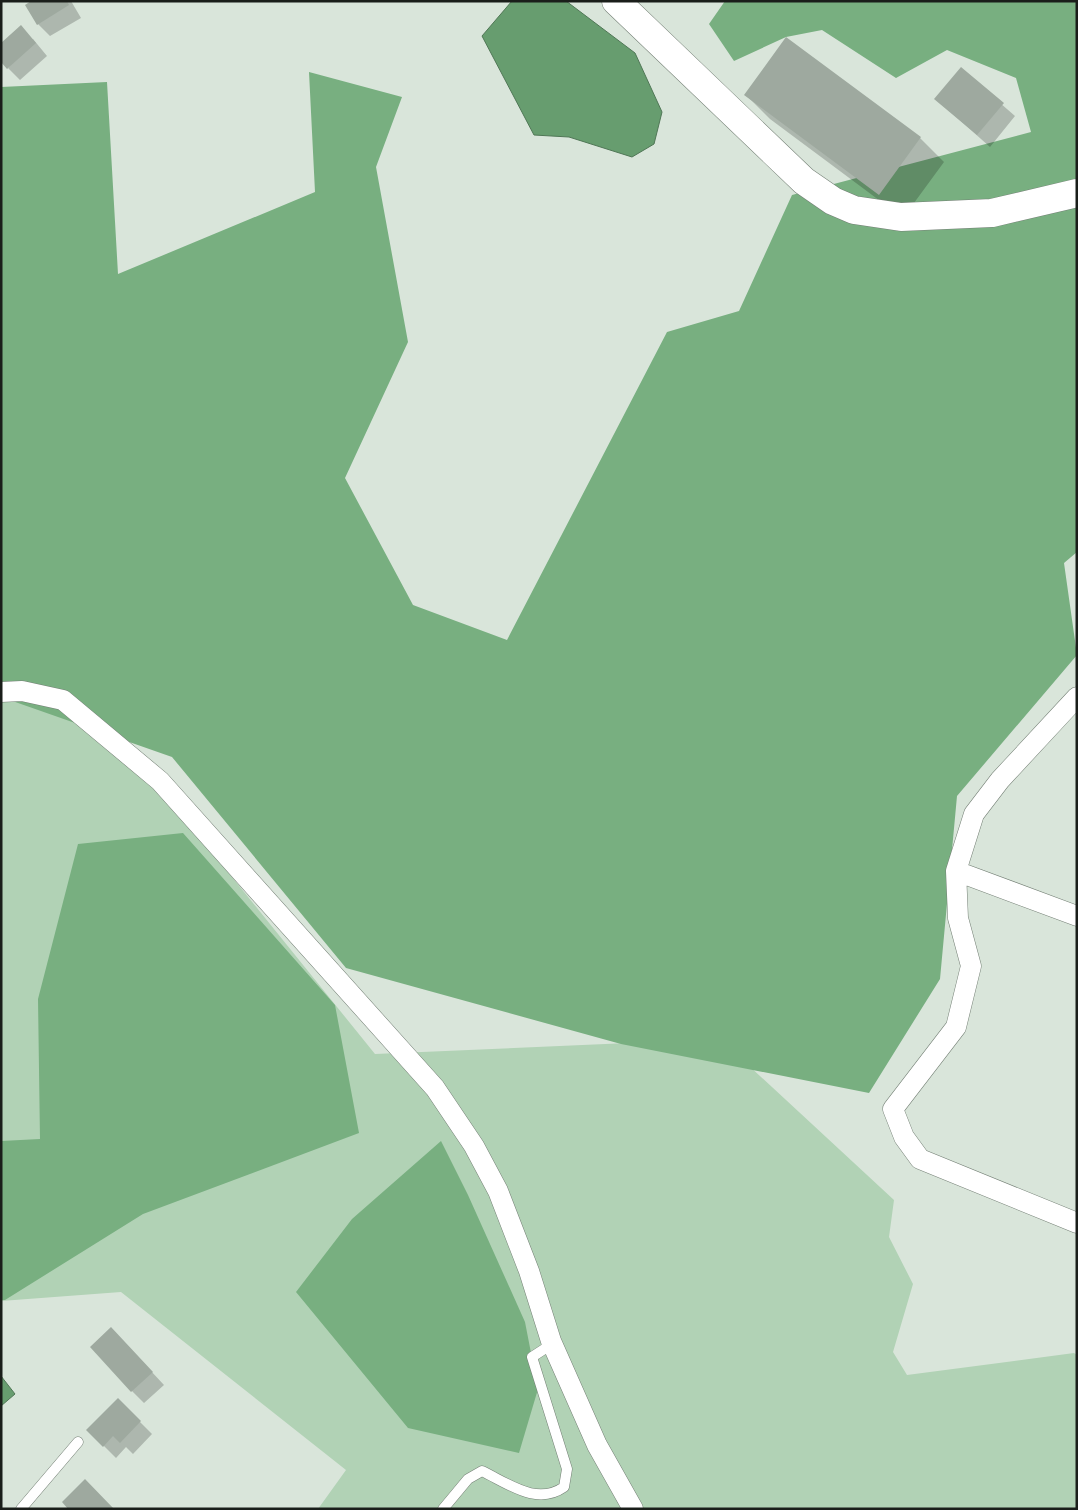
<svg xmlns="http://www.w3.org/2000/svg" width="1078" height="1510" viewBox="0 0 1078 1510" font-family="Cabin,sans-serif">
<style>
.green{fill:#b1d2b5}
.forest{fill:#78af80}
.water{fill:#679d6f;stroke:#507756}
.shadow{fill:#0003}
.building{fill:#9ea99f}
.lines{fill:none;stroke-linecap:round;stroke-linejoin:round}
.lane-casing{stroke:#758076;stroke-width:11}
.street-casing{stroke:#758076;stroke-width:21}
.secondary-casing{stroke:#758076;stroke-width:29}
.lane{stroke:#fff;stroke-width:10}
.street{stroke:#fff;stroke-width:20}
.secondary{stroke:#fff;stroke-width:28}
</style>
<rect width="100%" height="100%" fill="#d9e5da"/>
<!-- green -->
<path class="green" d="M1,677L85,695L375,1054L720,1039L894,1200L889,1237L913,1284L893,1352L907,1375L1074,1353L1077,1355V1509H318L346,1470L121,1292L1,1301Z"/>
<!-- forest -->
<path class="forest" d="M725,1H1077V552L1064,563L1077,655L957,796L940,979L869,1093L621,1044L346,968L172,757L1,697V87L107,82L118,274L315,192L309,72L402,97L376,167L408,342L345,478L413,605L507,640L667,332L739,311L792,195L1031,132L1016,78L947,50L896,78L822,30L786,37L734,61L709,24Z
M183,833L335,1005L359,1133L143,1214L5,1300H1V1141L40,1139L38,999L78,844Z
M441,1141L468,1195L525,1322L538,1389L519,1453L408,1428L296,1292L352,1219Z"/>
<!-- water -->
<path class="water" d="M512,1H566L635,53L662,112L654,144L632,157L569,137L534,135L482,36Z
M1,1376L15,1394L1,1406Z"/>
<!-- shadow -->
<path class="shadow" d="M33,1H71L81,18L50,36L38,24Z
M33,39L47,56L20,80L8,68Z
M961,69L1015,116L990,147L936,99Z
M746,95L920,138L944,162L903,218L770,119Z
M123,1341L164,1385L144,1403L132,1391Z
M118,1400L152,1434L133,1454L126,1447L116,1458L88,1430Z"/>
<!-- building -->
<path class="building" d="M31,1H67L69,5L37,25L25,5Z
M21,25L36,43L7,69L1,62V43Z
M786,37L921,137L879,195L744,95Z
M961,67L1004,103L977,135L934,99Z
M111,1327L153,1372L131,1392L90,1347Z
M118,1398L141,1421L120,1443L113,1436L103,1447L86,1430Z
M85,1479L114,1509H68L62,1502Z"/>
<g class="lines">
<defs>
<path id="lane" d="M21,1509L78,1442
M443,1509L468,1479L482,1471C509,1484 537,1506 564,1487L567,1469L532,1357L552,1344"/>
<path id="street" d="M1,692L22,691L63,700L160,781L435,1088L474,1146L498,1191L529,1271L551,1341L597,1445L633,1509
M1077,697L1000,780L974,814L956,871L958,918L971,966L956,1027L893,1109L904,1137L920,1159L1077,1223
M956,871L1077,916"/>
<path id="secondary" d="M616,1L804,181L833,201L854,210L901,217L992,213L1077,193"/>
</defs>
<!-- lane casing -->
<use href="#lane" class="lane-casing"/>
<!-- street casing -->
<use href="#street" class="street-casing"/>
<!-- secondary casing -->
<use href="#secondary" class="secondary-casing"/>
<!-- lane -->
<use href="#lane" class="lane"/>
<!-- street -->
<use href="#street" class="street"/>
<!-- secondary -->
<use href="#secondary" class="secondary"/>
</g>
<!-- border -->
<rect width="1078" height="1510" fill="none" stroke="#1a1e1a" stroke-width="5"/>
</svg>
